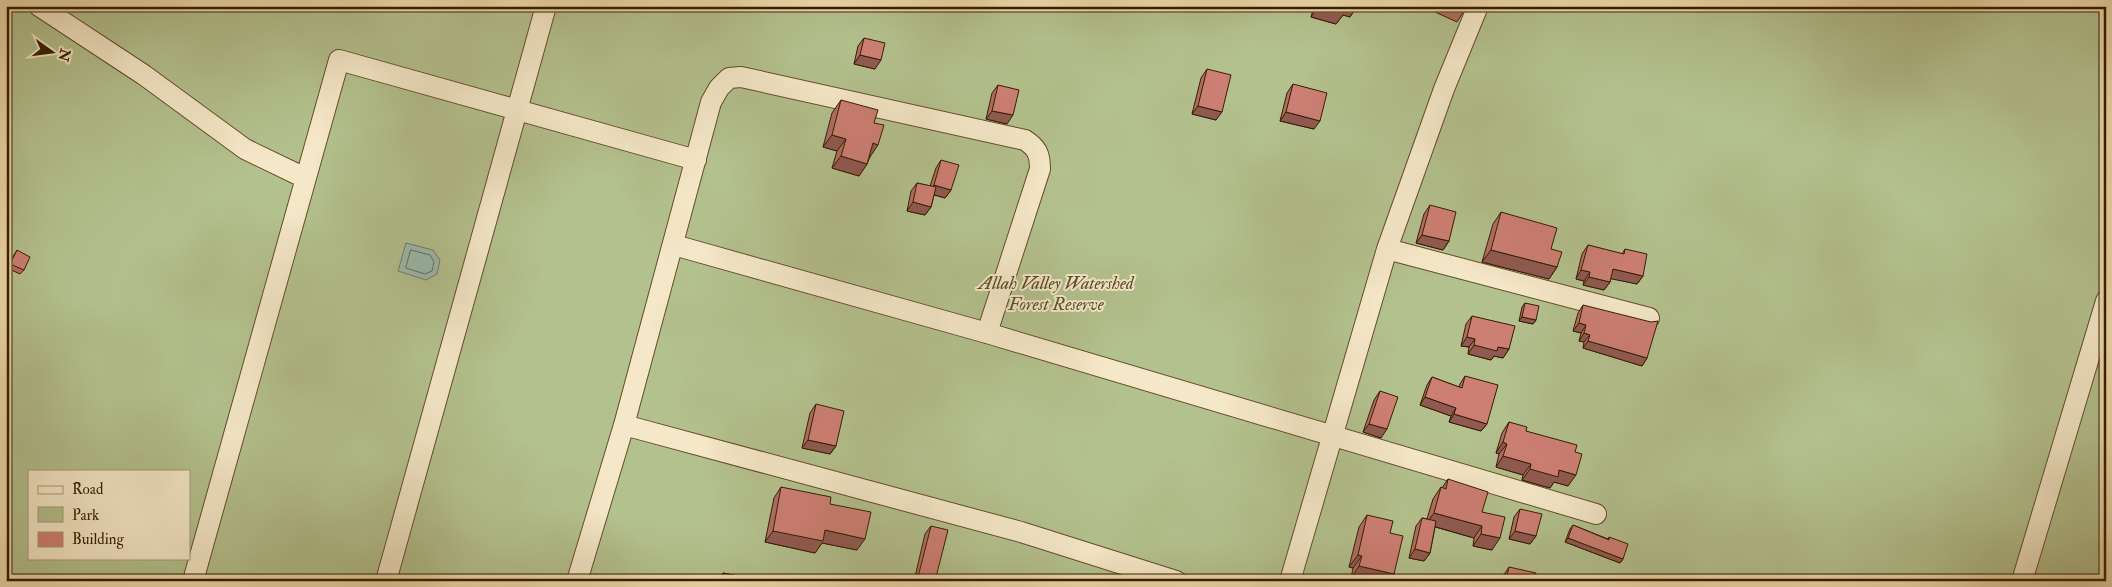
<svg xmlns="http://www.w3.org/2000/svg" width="2112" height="587" viewBox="0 0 2112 587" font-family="'IM FELL Double Pica',serif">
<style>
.green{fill:#b3c18e;stroke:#736f47;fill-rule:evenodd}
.water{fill:#9abbad;stroke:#717c68}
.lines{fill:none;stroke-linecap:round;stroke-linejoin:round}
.shore{stroke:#666c56;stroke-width:1}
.minor-casing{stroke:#624c2b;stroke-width:22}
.minor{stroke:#f5e8c8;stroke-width:20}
.wall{fill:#b06d64;stroke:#331d00}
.shaded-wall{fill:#905951;stroke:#331d00}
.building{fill:#cd7f74;stroke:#331d00}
.labels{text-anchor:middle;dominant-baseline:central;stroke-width:4;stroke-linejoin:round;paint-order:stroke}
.park-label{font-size:18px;font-style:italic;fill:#594e2b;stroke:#f5e8c8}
</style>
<rect width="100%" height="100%" fill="#efdbab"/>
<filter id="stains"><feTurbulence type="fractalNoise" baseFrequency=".004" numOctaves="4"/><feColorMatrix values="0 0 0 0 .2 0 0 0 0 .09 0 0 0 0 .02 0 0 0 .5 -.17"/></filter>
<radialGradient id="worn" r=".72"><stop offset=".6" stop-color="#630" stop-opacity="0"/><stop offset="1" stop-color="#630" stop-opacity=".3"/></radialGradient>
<!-- green -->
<path class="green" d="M6,6H2106V581H6ZM29,471H189V558H29Z"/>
<!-- water -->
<path class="water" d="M406,243L433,250L440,260L437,274L426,280L398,271Z"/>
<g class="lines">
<!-- shore -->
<path class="shore" d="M411,250L430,255L434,262L432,271L425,274L406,268Z"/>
<defs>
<path id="minor" d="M39,6L144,75L245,149L305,178
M674,245L987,333L1596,514
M1387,249L1649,318
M624,425L1021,532L1176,581
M193,581L339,60L696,160
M386,581L546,6
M577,581L624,425L711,102L719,88L729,78L741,77L1025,140C1037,148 1040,154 1040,169L987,333
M1290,581L1387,249L1444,89L1478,6
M2022,581L2106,301"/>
</defs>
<!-- minor casing -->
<use href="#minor" class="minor-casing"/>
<!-- minor -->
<use href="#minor" class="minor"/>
</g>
<!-- wall -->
<path class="wall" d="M1314,6H1357L1350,17L1343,15L1336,24L1311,17Z
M1422,6H1467L1457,22Z
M864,38L875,69L854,64L858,46Z
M1207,69L1216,120L1192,114L1201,78Z
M1293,84L1314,129L1280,121L1287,93Z
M998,85L1007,124L986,119L992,93Z
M841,100L874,123L870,157L867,164L859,176L832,168L837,151L823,147L832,113Z
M941,160L951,190L945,198L934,195L931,207L925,215L907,211L911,191L917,183L930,186L936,168Z
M1430,205L1449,241L1443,250L1416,243L1424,214Z
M1501,212L1551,249L1557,267L1549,279L1482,262L1493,224Z
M1588,245L1622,254L1625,249L1643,276L1637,284L1611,278L1610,282L1604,290L1583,285L1584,281L1576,279L1582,254Z
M17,250L24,270L20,274L7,268L14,255Z
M1525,303L1536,320L1533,324L1519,321L1522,307Z
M1583,305L1647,358L1642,366L1583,348L1584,342L1579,341L1581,333L1573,331L1578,313Z
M1472,316L1509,349L1503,358L1494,356L1491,360L1468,354L1469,347L1461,346L1466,324Z
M1465,376L1487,424L1481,431L1449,422L1451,416L1420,405L1427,385L1432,377L1459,387L1460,384Z
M1380,391L1381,438L1363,432L1374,400Z
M816,404L836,446L830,454L802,448L810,413Z
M1509,422L1526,431L1575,452L1568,486L1554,482L1550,488L1522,480L1523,475L1496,467L1499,454L1496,453L1502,433Z
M1448,479L1482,512L1492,550L1473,546L1474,538L1435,527L1430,553L1424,561L1409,558L1416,526L1422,518L1427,519L1433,499L1441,487L1442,488Z
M781,487L830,504L857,550L822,543L815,553L765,542L774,498Z
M1520,509L1536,536L1530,544L1509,539L1514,517Z
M1367,515L1390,533L1394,574L1389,581H1363L1351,578L1353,568L1349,567L1359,527Z
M1573,525L1608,539L1609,537L1623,559L1620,563L1565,542L1570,529Z
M931,526L935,581H914L925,534Z
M1509,567L1534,581H1502L1503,576Z
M723,573L763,581H718Z"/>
<!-- shaded-wall -->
<path class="shaded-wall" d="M1318,6H1357L1350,17L1343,15L1336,24L1311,17Z
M860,55L881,60L875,69L854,64Z
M1198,106L1222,112L1216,120L1192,114Z
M992,111L1013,115L1007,124L986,119Z
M1286,112L1320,121L1314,129L1280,121Z
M832,135L846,139L837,151L823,147Z
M873,143L878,145L870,157L864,156Z
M841,156L867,164L859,176L832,168Z
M934,185L951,190L945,198L928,193Z
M913,202L931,207L925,215L907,211Z
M1422,235L1449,241L1443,250L1416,243Z
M1491,250L1557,267L1549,279L1482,262Z
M1613,269L1643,276L1637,284L1607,278Z
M1581,270L1590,272L1584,281L1576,279Z
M1589,277L1610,282L1604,290L1583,285Z
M1522,317L1536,320L1533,324L1519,321Z
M1579,323L1586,325L1581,333L1573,331Z
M1584,333L1590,335L1584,342L1579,341Z
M1467,337L1475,339L1469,347L1461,346Z
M1588,341L1647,358L1642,366L1583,348Z
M1474,345L1498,347L1509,349L1503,358L1494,356L1491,360L1468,354Z
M1425,397L1456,408L1451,416L1420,405Z
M1454,414L1487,424L1481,431L1449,422Z
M1369,424L1387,429L1381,438L1363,432Z
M808,440L836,446L830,454L802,448Z
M1503,442L1507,444L1499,454L1496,453Z
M1503,456L1531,464L1523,475L1496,467Z
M1530,469L1559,470L1576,475L1568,486L1554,482L1550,488L1522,480Z
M1434,513L1482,526L1474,538L1426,524Z
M825,530L865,539L857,550L822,543L815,553L765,542L773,531Z
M1515,531L1536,536L1530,544L1509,539Z
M1481,534L1500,538L1492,550L1473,546Z
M1568,538L1623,559L1620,563L1565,542Z
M1415,549L1430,553L1424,561L1409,558Z
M1358,555L1362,556L1353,568L1349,567Z
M1359,566L1394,574L1389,581H1363L1351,578Z"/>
<!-- building -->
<path class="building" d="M1325,6H1347L1345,12Z
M1457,6H1467L1466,10Z
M864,38L885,43L881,60L860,55Z
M1207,69L1231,75L1222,112L1198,106Z
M1293,84L1327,93L1320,121L1286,112Z
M998,85L1019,90L1013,115L992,111Z
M841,100L878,110L874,123L884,125L878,145L873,143L867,164L841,156L846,139L832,135Z
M941,160L959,165L951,190L934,185Z
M917,183L936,187L931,207L913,202Z
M1430,205L1456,212L1449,241L1422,235Z
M1501,212L1557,228L1551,249L1562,252L1557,267L1491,250Z
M1588,245L1624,254L1625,249L1647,254L1643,276L1613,269L1610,282L1589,277L1590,272L1581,270Z
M17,250L30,257L24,270L10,264Z
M1525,303L1539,306L1536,320L1522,317Z
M1583,305L1651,322L1658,321L1647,358L1588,341L1590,335L1584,333L1586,325L1579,323Z
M1472,316L1515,326L1509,349L1498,347L1497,351L1474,345L1475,339L1467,337Z
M1465,376L1498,385L1487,424L1454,414L1456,408L1425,397L1432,377L1462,388Z
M1380,391L1398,397L1387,429L1369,424Z
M816,404L844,411L836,446L808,440Z
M1509,422L1527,427L1526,431L1577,445L1575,452L1582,454L1576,475L1559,470L1558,477L1530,469L1531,464L1503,456L1507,444L1503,442Z
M1448,479L1488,492L1482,512L1505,517L1500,538L1481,534L1482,526L1434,513L1441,487L1446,489Z
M781,487L831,497L830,504L871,512L865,539L825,530L823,541L773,531Z
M1520,509L1542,514L1536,536L1515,531Z
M1367,515L1393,521L1390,533L1403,536L1394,574L1359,566L1362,556L1358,555Z
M1422,518L1436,521L1430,553L1415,549Z
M1573,525L1609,540V537L1628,544L1623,559L1568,538Z
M931,526L948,530L935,581H917Z
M1509,567L1536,573L1534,581H1506Z
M723,573L763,581H721Z"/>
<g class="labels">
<!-- park labels -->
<g class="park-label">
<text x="1056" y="283">Allah Valley Watershed<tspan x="1056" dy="21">Forest Reserve</tspan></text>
</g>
</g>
<!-- margin -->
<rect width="2112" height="587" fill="none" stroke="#efdbab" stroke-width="25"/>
<rect x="8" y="8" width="2097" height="572" fill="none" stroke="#331d00" stroke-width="2.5"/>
<rect x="12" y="12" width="2087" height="562" fill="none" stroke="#331d00"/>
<!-- legend -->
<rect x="28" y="470" width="162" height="90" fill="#f5e8c8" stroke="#a79778"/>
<rect x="38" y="486" width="25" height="8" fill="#f5e8c8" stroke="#a79778"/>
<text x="72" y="494" font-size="15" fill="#331d00">Road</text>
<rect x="38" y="507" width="25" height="15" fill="#b3c18e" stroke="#a79778"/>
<text x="72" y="520" font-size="15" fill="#331d00">Park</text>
<rect x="38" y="532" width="25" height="15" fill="#cd7f74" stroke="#a79778"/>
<text x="72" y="544" font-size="15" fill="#331d00">Building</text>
<!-- north arrow -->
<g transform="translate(52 52) rotate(104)" stroke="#f5e8c8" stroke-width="4" paint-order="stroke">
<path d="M0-4L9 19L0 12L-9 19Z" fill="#331d00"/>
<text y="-8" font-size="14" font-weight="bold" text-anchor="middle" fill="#331d00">N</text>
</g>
<rect width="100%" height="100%" filter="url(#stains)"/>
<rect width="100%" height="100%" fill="url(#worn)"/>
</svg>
